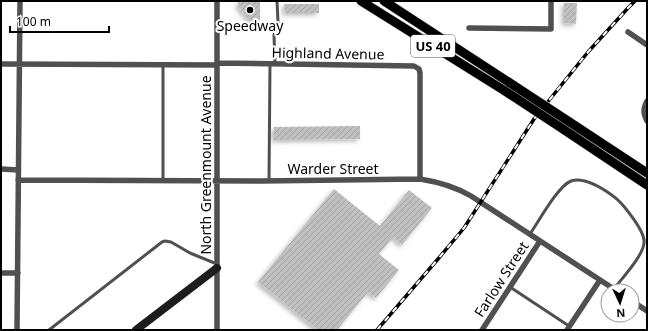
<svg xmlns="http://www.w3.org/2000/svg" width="648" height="331" viewBox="0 0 648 331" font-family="'Noto Sans',sans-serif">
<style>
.building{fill:url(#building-hatch);filter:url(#shadow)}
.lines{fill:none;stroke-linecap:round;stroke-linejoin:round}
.primary-casing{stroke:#dbdbdb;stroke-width:10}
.lane{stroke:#505050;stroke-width:3}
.street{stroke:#505050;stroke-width:5.5}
.secondary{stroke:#1d1d1d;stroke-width:8}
.primary{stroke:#000;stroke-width:9}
.rail-casing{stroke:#000;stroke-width:3.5}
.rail{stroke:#fff;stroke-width:2;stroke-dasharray:6;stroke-linecap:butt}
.primary-bridge-casing{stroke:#dbdbdb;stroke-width:10;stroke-linecap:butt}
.primary-bridge{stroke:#000;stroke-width:9}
.poi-dot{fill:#000;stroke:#fff;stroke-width:1.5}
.labels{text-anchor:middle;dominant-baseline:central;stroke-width:4;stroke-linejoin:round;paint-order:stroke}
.shield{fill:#fff;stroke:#4c4c4c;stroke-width:1}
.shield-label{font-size:13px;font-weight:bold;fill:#000}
.poi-label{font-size:14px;fill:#000;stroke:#fff}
.street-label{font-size:14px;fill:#000;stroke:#fff}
</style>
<defs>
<pattern id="building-hatch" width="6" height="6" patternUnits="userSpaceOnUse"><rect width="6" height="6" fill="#c0c0c0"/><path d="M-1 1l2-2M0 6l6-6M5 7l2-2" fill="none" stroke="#a3a3a3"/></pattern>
<filter id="shadow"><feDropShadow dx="-2.5" dy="2.5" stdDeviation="2" flood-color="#0004"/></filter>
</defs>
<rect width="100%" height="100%" fill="#fff"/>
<!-- building -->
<path class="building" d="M238,2H260V20H249L238,6Z
M564,3H577L576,24L564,23Z
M284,4H319V13H285Z
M360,126V139L274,140V127Z
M334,189L380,226L409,190L432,208L402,245L393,237L379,254L399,270L376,298L368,292L337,330H318L258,282Z"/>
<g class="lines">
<defs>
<path id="primary" d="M361,1L505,91
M384,1L510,83
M568,121L647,173
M563,129L647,185"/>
</defs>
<!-- primary casing -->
<use href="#primary" class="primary-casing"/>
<!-- lane -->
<path class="lane" d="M217,25L268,24L277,26
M275,64L274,35L278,22L277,1
M163,180V65
M269,181L270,64
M530,234C539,221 558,186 571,181C584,177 602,188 613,196C622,202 646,232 644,243C643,256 622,278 614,289
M510,287L569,326
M49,330L162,242L165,241L171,242L190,253L217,264"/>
<!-- street -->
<path class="street" d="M469,28L551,29V1
M628,32L647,45
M217,63L414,66L419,69L420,73V179
M1,64L217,65
M647,101C643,109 643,113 647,121
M1,169L18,170
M18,180L262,181L420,179C439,182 454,186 471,196L617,291
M1,273H18
M632,301L647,311
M17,330L20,1
M217,330V1
M482,330L540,241
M567,330L600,280"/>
<!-- secondary -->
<path class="secondary" d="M136,330L217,268"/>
<!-- primary -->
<use href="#primary" class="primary"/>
<defs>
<path id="rail" d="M377,330L438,259L464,228L534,119L588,52L628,8L635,1"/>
</defs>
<!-- rail casing -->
<use href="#rail" class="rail-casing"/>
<!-- rail -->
<use href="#rail" class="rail"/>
<defs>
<path id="primary-bridge" d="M510,83L568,121
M505,91L563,129"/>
</defs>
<!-- primary-bridge casing -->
<use href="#primary-bridge" class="primary-bridge-casing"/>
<!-- primary-bridge -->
<use href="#primary-bridge" class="primary-bridge"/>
</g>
<!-- markers -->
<circle class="poi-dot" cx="250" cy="10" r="4"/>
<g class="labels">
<!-- shield labels -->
<rect class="shield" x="411" y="35" width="44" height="22" rx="3"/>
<g class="shield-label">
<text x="433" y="46">US 40</text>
</g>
<!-- poi labels -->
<g class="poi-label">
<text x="250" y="25">Speedway</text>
</g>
<!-- street labels -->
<g class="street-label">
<text transform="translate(328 53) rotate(1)">Highland Avenue</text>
<text transform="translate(205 165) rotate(-90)">North Greenmount Avenue</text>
<text x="333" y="168">Warder Street</text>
<text transform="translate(501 279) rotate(-57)">Farlow Street</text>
</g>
</g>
<!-- border -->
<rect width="648" height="331" fill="none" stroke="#000000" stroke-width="4"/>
<!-- north arrow -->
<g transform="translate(620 303) rotate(176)"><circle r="19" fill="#ffffff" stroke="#999999"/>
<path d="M0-3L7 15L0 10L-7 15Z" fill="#000000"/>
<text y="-6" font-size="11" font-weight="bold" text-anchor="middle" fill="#000000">N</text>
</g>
<!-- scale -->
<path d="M10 26v6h99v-6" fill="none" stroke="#000000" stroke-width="2"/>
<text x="16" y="26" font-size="12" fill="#000000" stroke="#ffffff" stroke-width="3" paint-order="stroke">100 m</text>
</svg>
